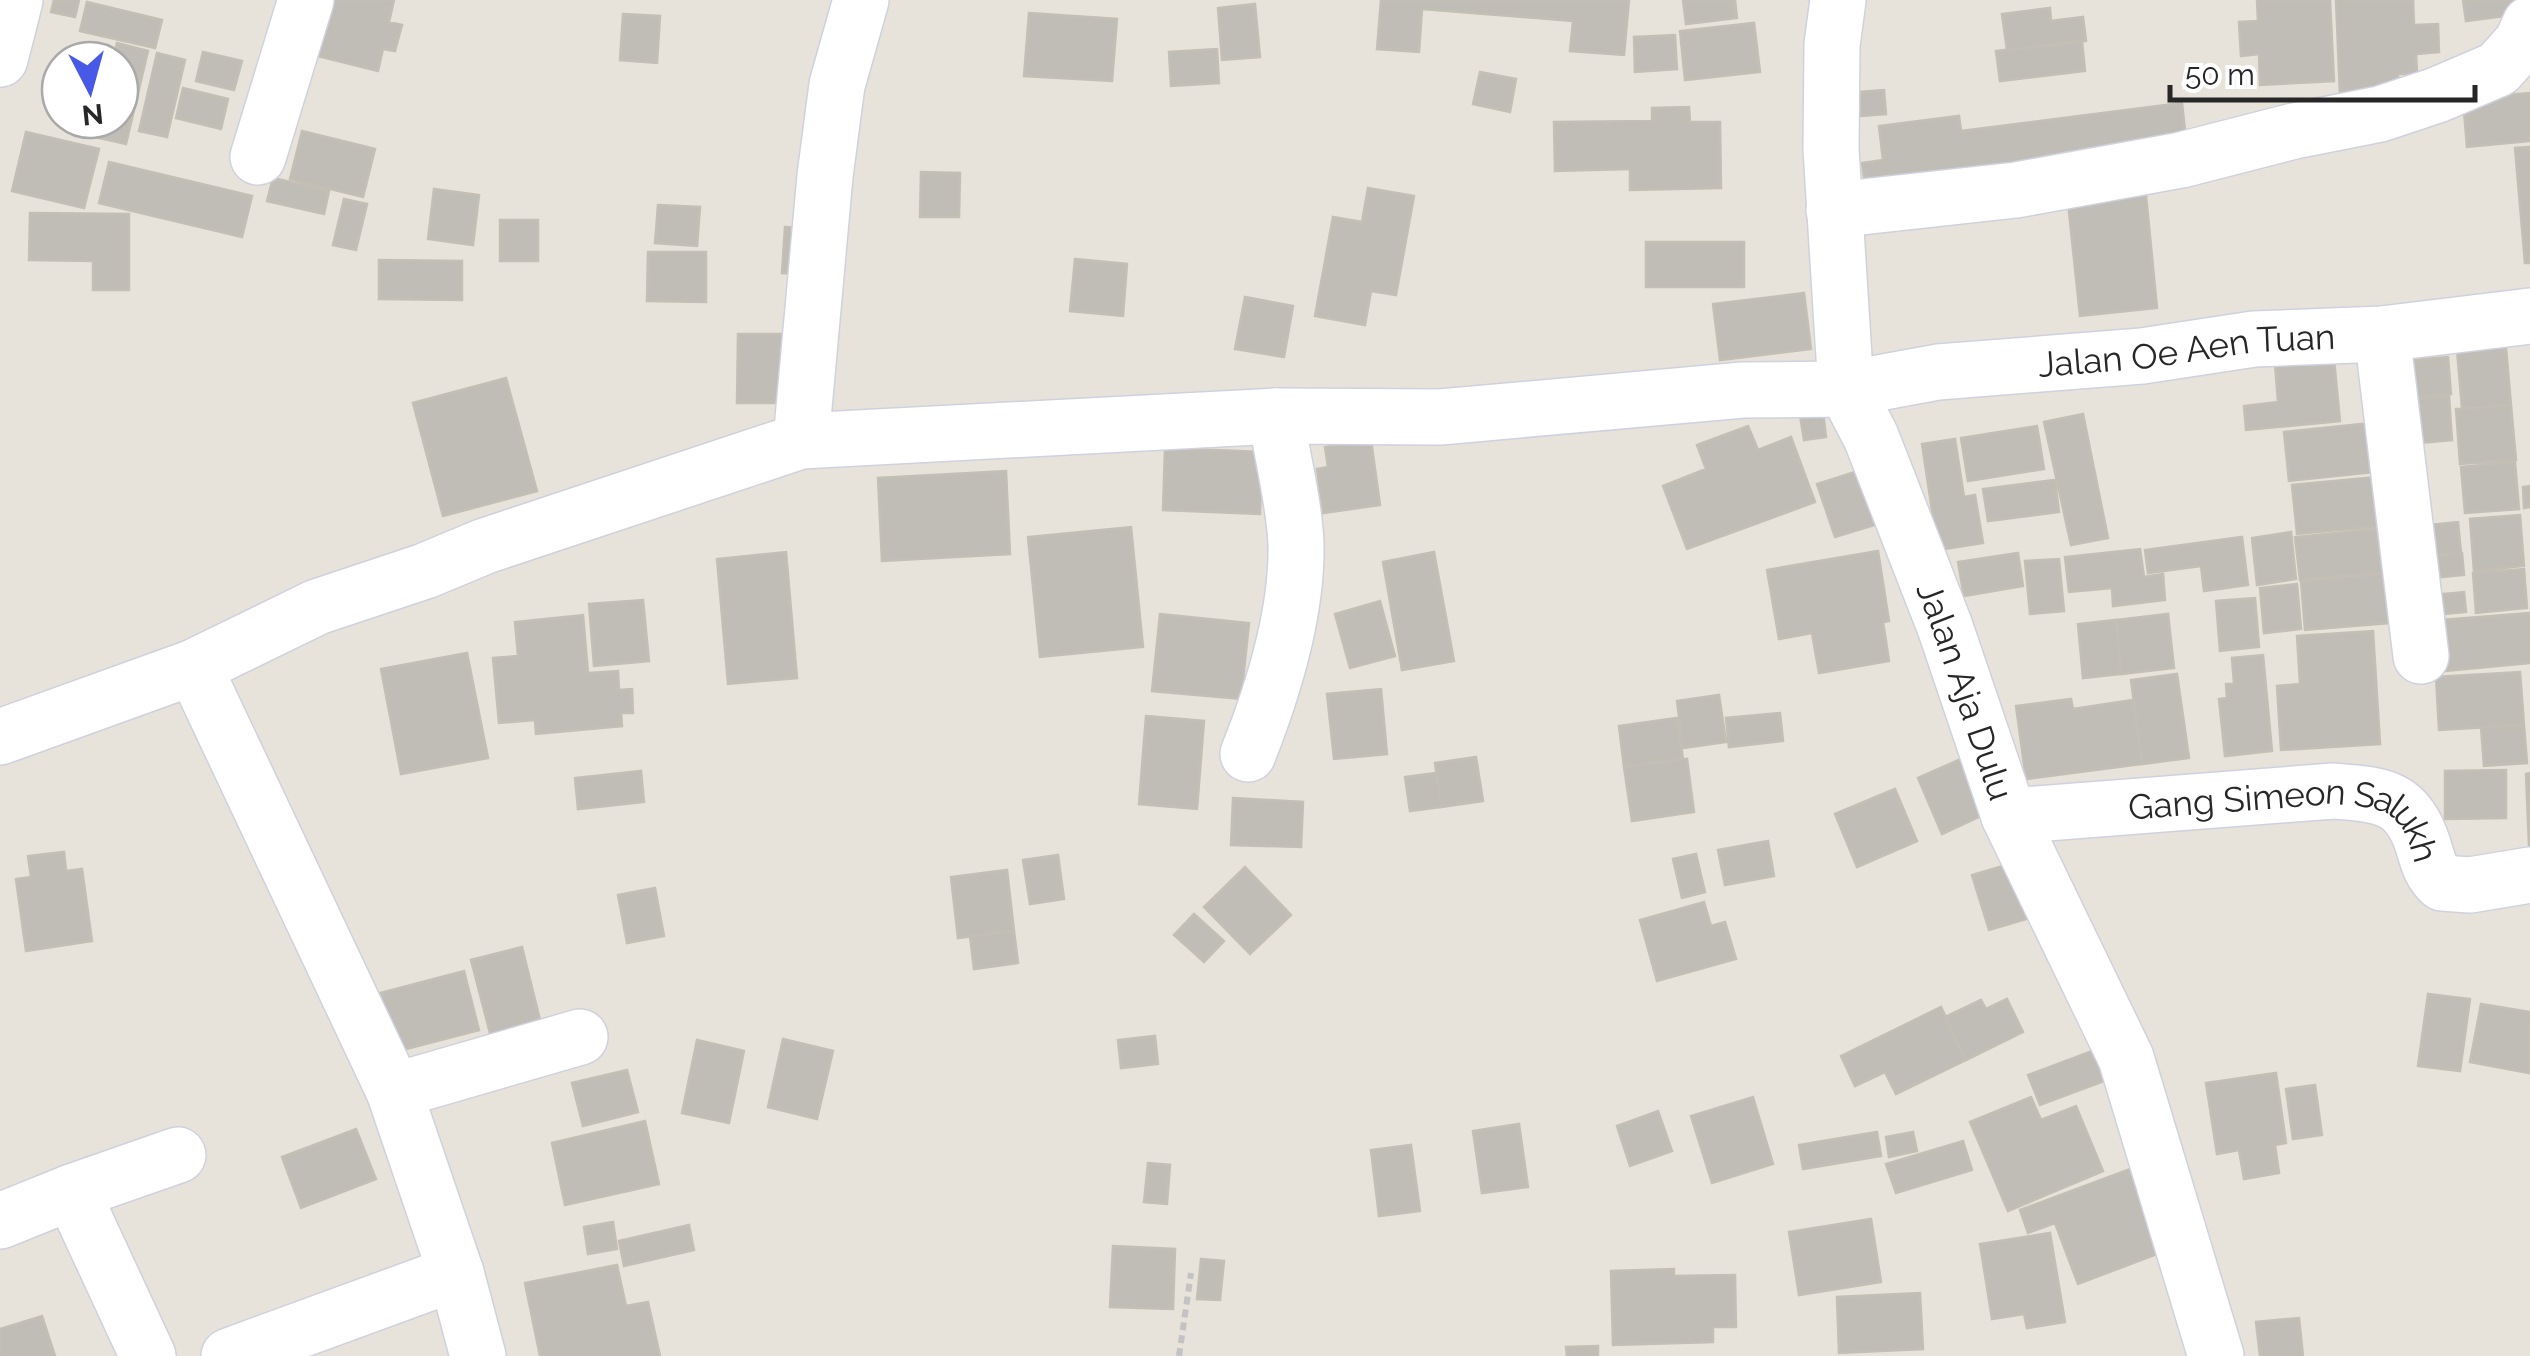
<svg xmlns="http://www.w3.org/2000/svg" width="2530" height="1356" viewBox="0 0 2530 1356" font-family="Raleway,sans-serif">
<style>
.building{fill:#c0bdb6;stroke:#c3bfb4;stroke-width:2.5}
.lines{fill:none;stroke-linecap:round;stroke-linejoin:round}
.minor-casing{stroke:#cfd1df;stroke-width:58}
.path{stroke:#c3c3c3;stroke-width:6;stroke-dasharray:8 5;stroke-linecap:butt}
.minor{stroke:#fff;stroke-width:55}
.labels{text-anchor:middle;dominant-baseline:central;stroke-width:8;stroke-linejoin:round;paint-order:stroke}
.street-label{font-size:35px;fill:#272727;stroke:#fff}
</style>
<rect width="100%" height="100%" fill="#e8e3da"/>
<!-- building -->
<path class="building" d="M54,0H79L75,17L51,12Z
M331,0H394L389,22L402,25L395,51L383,49L378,71L318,56Z
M1381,0H1629L1624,55L1570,51L1573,21L1422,9L1419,52L1377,49Z
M1683,0H1735L1737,18L1686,24Z
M2257,0H2330L2334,81L2260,85L2259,54L2241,56L2239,22L2258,21Z
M2336,0H2413L2414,25L2438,24L2439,52L2416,54L2417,73L2398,74V93L2340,95Z
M2463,0H2518L2520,14L2466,21Z
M87,2L162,20L155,48L80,31Z
M1255,4L1260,57L1222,60L1218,8Z
M2050,8L2051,21L2083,17L2086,41L2007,50L2002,14Z
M1029,13L1117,19L1112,81L1024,76Z
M623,14L660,16L657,63L620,60Z
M1754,23L1760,72L1685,80L1680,31Z
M1675,35L1677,69L1635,72L1634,37Z
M2082,41L2085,71L2000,81L1996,51Z
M117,43L148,51L126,144L95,137L99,120H120V60H113Z
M1217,49L1219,83L1171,86L1169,52Z
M203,52L242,61L234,90L196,81Z
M157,53L185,60L167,137L139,131Z
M1480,72L1516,79L1510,112L1473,104Z
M183,88L228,99L221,129L176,118Z
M1884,90L1886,114L1861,116L1859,92Z
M2530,93V141L2467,147L2463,99Z
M2182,103L2187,149L1866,190L1862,163L1883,160L1879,126L1959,116L1961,131Z
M1689,107L1690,122H1720L1721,188L1630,190V169L1555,171L1554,122L1652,121V108Z
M302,131L375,149L363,197L290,179Z
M26,132L99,149L84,208L12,191Z
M2530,147V263H2525L2515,148Z
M109,162L252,196L242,237L99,203Z
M921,172L960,173L959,217H920Z
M273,178L329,191L324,214L267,201Z
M2145,185L2157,308L2080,316L2067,193Z
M1368,188L1414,196L1396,295L1371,291L1365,325L1315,316L1333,217L1362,222Z
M434,189L479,195L473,245L428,239Z
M344,199L367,204L356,250L333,245Z
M658,205L700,207L697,246L655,243Z
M30,213L129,214V290H93V261L29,260Z
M500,220H538V261H500Z
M785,227L819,229L816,275L782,273Z
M1646,242H1744V287H1646Z
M648,252H706V302L647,301Z
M1075,259L1127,264L1123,316L1070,311Z
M379,260L462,261V300L379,299Z
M1804,293L1811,349L1720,360L1713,304Z
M1245,297L1293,306L1284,357L1235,349Z
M738,334H804V403H737Z
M2506,347L2511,405L2462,408L2457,350Z
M2448,357L2451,394L2415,397L2412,360Z
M2334,359L2340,421L2246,430L2244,406L2278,402L2275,364Z
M506,378L537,491L443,516L413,403Z
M2449,396L2452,440L2420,443L2417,399Z
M2511,405L2516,460L2460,464L2456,409Z
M1823,412L1826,437L1804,440L1800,415Z
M2083,414L2108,538L2071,545L2044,422Z
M2370,423L2375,472L2289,481L2284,432Z
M1748,426L1758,450L1791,437L1815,502L1687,549L1663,486L1706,469L1697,445Z
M2037,426L2044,469L1968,481L1961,438Z
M1955,439L1964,497L1975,495L1983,543L1938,550L1922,444Z
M1371,440L1380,505L1323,513L1317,469L1328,467L1325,447Z
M1165,448L1262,452L1260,514L1163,510Z
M2515,462L2519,509L2465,513L2461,467Z
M1861,470L1878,524L1835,537L1817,484Z
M1006,471L1010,554L882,561L878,478Z
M2376,477L2381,526L2297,534L2292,485Z
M2055,480L2059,512L1988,521L1983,489Z
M2530,486V507L2524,508L2523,487Z
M2520,515L2524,566L2474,571L2470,519Z
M2458,522L2461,553L2430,556L2428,525Z
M1131,527L1143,647L1040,657L1028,537Z
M2376,529L2381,572L2300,580L2295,537Z
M2291,532L2296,579L2257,585L2252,538Z
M2242,537L2248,585L2204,591L2201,566L2148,573L2145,550Z
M2140,549L2144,577L2163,574L2165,600L2113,606L2112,588L2069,592L2065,557Z
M1878,551L1889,621L1883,622L1889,661L1819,673L1812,633L1779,639L1767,570Z
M786,552L797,678L728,684L717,559Z
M1434,552L1454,661L1402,670L1383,562Z
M2018,553L2023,586L1964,596L1958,562Z
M2462,553L2464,575L2433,578L2430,556Z
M2059,559L2064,611L2030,614L2025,561Z
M2524,569L2527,608L2476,613L2473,573Z
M2384,574L2389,623L2305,630L2301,581Z
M2297,584L2301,629L2264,633L2260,588Z
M2464,592L2466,612L2435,615L2434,595Z
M2255,598L2259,647L2220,651L2216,601Z
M643,600L649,661L594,666L589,604Z
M1380,601L1395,656L1350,668L1335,614Z
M2530,613V663L2446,671L2442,620Z
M1160,614L1249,623L1241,699L1152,691Z
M2168,614L2174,668L2121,674L2116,620Z
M583,615L588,673L618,671L619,690L632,689L633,713H621L622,726L536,734L535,720L499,723L493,658L518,656L515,622Z
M2116,620L2121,674L2083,678L2078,624Z
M2373,631L2380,744L2281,750L2277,686L2300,684L2297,636Z
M467,653L488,758L401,774L381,669Z
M2263,655L2272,751L2225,756L2219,699L2227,698L2226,684H2234L2232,658Z
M2520,672L2524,725L2439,730L2436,677Z
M2177,674L2189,758L2142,764L2131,680Z
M1381,689L1387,754L1334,759L1327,694Z
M1719,695L1726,742L1683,748L1677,701Z
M2071,699L2073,709L2133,700L2142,764L2026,779L2016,706Z
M1780,713L1783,741L1729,747L1726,718Z
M1146,716L1204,721L1197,809L1139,804Z
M1677,718L1683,759L1624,767L1619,726Z
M2524,725L2527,763L2484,766L2481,727Z
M1970,755L1994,810L1942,834L1918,778Z
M1476,757L1483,801L1441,807L1435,763Z
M1687,759L1694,812L1632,821L1624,767Z
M2506,770V818L2445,819V771Z
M641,771L644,802L578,809L575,778Z
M1436,773L1441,807L1410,811L1405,777Z
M2530,773V845H2529L2526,774Z
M1895,789L1917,841L1857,867L1835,814Z
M1233,798L1303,802L1301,847L1231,845Z
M1768,841L1774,876L1725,885L1718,850Z
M64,852L66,871L82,869L92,941L26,951L16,879L31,877L28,856Z
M1696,854L1705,892L1682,898L1673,859Z
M1058,855L1064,899L1030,904L1023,860Z
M2013,863L2030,918L1989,930L1972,875Z
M1245,867L1291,915L1250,954L1204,907Z
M1007,870L1014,931L958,938L951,877Z
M655,888L664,936L627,943L618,895Z
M1704,902L1711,926L1725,922L1736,959L1657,981L1640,920Z
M1194,914L1224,941L1204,962L1174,935Z
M1014,931L1018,963L974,969L970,936Z
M522,947L541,1024L491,1037L471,960Z
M464,971L479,1030L391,1053L377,994Z
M2428,994L2470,999L2460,1071L2418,1066Z
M2007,999L2023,1032L1966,1060L1945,1017L1981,1000L1986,1009Z
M2481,1004L2530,1012L2529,1073L2470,1062Z
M1941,1007L1966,1060L1896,1094L1885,1072L1855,1086L1841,1056Z
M1155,1036L1158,1064L1121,1068L1118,1040Z
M783,1039L833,1051L817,1119L768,1107Z
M697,1040L744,1051L729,1123L682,1113Z
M2092,1051L2104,1081L2040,1105L2028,1075Z
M627,1070L638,1112L583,1126L572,1083Z
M2276,1073L2286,1143L2275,1145L2279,1173L2244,1179L2239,1150L2217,1154L2206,1083Z
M2315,1085L2322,1135L2293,1139L2286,1089Z
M1753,1097L1773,1164L1712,1183L1691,1116Z
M2031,1097L2041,1120L2076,1106L2103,1171L2008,1211L1970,1122Z
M1658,1111L1672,1151L1630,1166L1617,1126Z
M645,1121L659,1184L565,1205L552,1143Z
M1519,1124L1528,1187L1482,1193L1473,1131Z
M356,1129L376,1179L301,1208L282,1157Z
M1877,1132L1881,1156L1803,1169L1799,1145Z
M1913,1132L1917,1151L1889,1157L1886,1137Z
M1963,1141L1972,1170L1896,1193L1886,1164Z
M1411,1145L1420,1211L1379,1216L1371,1150Z
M1148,1163L1170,1165L1167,1204L1144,1202Z
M2138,1166L2170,1249L2078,1284L2055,1223L2028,1233L2020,1210Z
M1871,1219L1881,1282L1799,1295L1789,1232Z
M613,1222L617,1249L588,1254L584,1227Z
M689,1225L694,1250L624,1266L619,1241Z
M2050,1233L2065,1322L2027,1328L2024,1314L1992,1319L1980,1244Z
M1113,1246L1175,1249L1173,1309L1110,1307Z
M1201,1259L1224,1261L1220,1300L1197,1299Z
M617,1265L626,1306L648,1302L660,1356H540L525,1283Z
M1674,1269V1276L1735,1275L1736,1327H1713V1342L1613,1345L1611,1271Z
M1920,1293L1923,1349L1839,1353L1837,1297Z
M42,1316L55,1356H1L0,1329Z
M2299,1318L2303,1356H2260L2256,1322Z
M1598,1346V1356H1567L1566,1347Z"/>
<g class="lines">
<defs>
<g id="minor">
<path id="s1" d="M1838,0L1832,45L1831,149L1846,389L1871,437L1945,627L2009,816L2126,1058L2216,1356"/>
<path d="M0,59L15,0"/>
<path d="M258,157L306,0"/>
<path d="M1834,210L2016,190L2181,160L2294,131L2380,114L2437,95L2498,69L2522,42L2530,24"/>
<path d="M2382,334L2421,656"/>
<path d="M801,441L825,176L837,85L861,0"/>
<path d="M194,667L394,1091L456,1273L478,1356"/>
<path id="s2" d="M0,737L194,667L317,607L425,571L485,546L801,441L1276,416L1440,417L1743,390L1846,389L1938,372L2142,356L2254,339L2382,334L2530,316"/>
<path d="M1248,754C1273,691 1297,614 1296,546C1295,505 1282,457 1276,416"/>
<path id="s3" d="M2009,816L2333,791C2382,795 2408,795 2424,848C2428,862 2431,873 2442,883L2470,885L2530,875"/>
<path d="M394,1091L580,1037"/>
<path d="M72,1192L178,1155"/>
<path d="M0,1221L72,1192L148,1356"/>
<path d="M229,1356L456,1273"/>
</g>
</defs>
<!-- minor casing -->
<use href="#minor" class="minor-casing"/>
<!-- path -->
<path class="path" d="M1179,1356L1191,1273"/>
<!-- minor -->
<use href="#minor" class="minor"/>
</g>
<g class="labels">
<!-- street labels -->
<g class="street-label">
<text stroke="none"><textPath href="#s2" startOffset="2245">Jalan Oe Aen Tuan</textPath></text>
<text stroke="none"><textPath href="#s1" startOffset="715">Jalan Aja Dulu</textPath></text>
<text stroke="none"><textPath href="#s3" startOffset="288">Gang Simeon Salukh</textPath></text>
</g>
</g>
<!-- north arrow -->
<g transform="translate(90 90) rotate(174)"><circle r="48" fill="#ffffff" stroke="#a9a9a9" stroke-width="2.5"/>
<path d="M0-8L18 38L0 25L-18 38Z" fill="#4858e7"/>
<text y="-15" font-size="28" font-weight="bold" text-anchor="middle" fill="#272727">N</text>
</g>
<!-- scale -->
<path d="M2170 85v15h305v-15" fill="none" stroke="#272727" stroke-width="5"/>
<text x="2185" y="85" font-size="30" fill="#272727" stroke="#ffffff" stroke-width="8" paint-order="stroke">50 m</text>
</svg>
